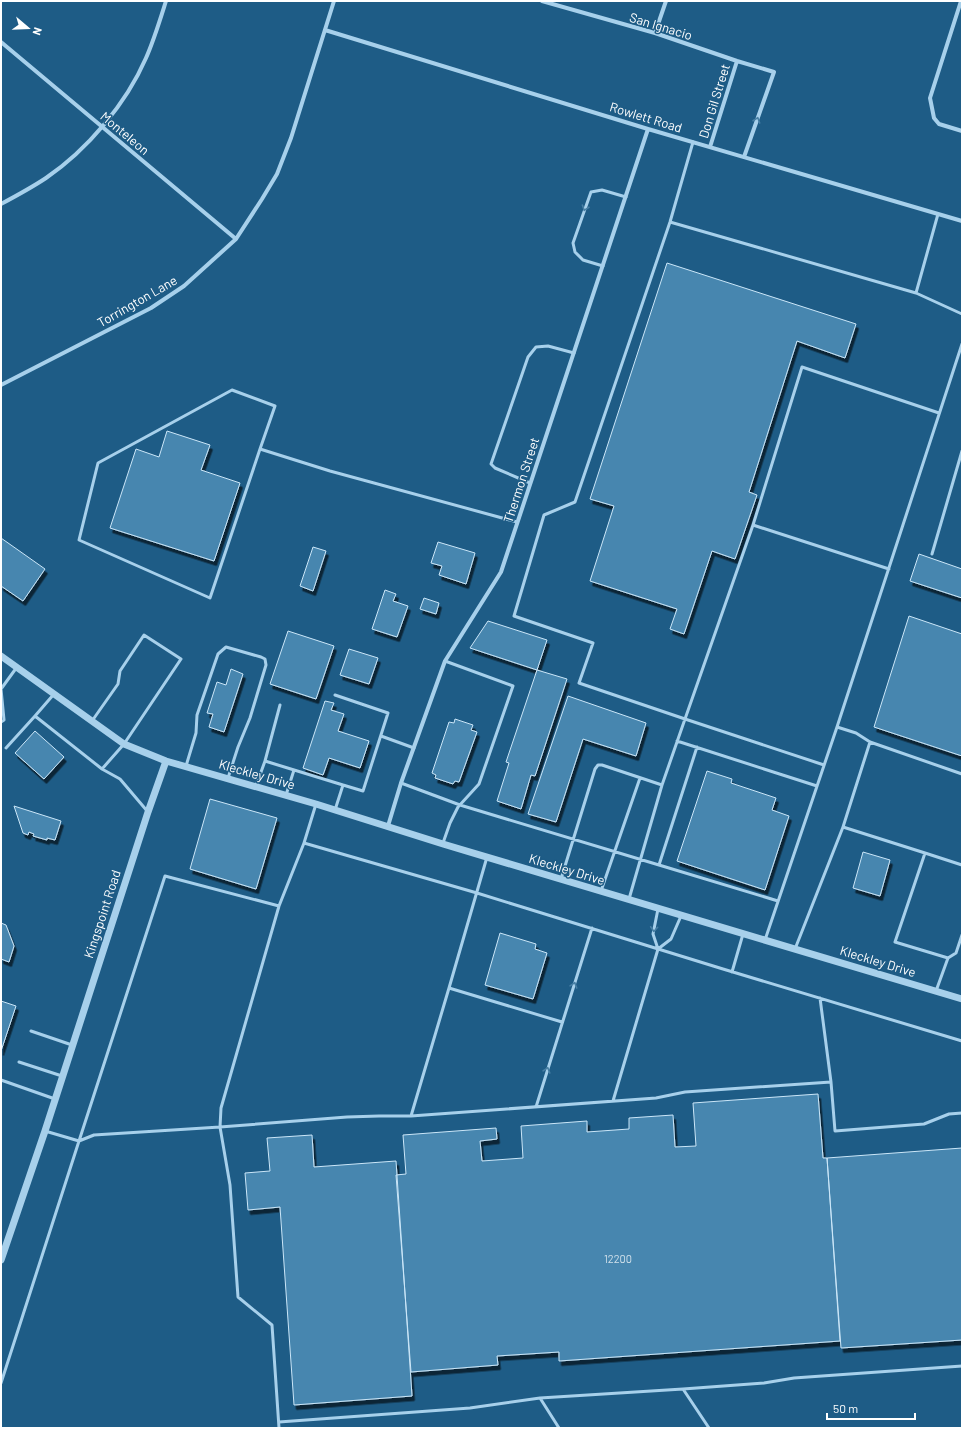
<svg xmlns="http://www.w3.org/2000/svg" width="963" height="1429" viewBox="0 0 963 1429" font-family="Barlow,sans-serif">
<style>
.building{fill:#4686af;stroke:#cbe6f8;filter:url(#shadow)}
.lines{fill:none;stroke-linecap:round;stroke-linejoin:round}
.service{stroke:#a7d0eb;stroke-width:3}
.minor{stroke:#a7d0eb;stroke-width:4}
.tertiary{stroke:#a7d0eb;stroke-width:7}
.oneway{stroke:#477fa4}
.labels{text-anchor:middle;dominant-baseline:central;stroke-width:3;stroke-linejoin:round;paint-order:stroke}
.number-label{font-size:11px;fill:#d1e1eb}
.street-label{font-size:13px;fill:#fff;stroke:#1e5c86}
</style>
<defs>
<filter id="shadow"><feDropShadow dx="2.5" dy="4.5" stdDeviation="0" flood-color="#0009"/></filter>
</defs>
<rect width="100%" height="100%" fill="#1e5c86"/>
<!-- building -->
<path class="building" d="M667,263L856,324L845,358L797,341L749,492L757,495L735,559L712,551L684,634L670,629L677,609L590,581L614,506L590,499Z
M167,431L210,445L201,470L240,483L214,561L110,528L136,449L159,457Z
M1,538L45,569L23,601L1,586Z
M438,542L475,553L466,584L439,575L442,566L431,563Z
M313,547L326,551L313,591L300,586Z
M919,554L962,569V598L910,581Z
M385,590L396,594L393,601L408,606L397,637L372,629Z
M424,598L439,603L436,614L420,609Z
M909,616L962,634V756L874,727Z
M488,621L547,640L537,670L470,648Z
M288,631L334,646L316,699L270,684Z
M349,649L378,658L369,684L340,675Z
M231,669L243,674L224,732L209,727L213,714L207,713L217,682L226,685Z
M537,670L567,679L535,776L531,775L521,809L497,801L509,763L506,762Z
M568,696L646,723L636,756L583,739L556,822L528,814Z
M325,701L334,703L331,710L344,714L338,731L369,741L360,768L329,758L323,775L303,768Z
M455,719L473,725L471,730L477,732L459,782L455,781L453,784L435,778L436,775L432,773L449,722L454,723Z
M35,731L64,757L44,779L15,753Z
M707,771L732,779L731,783L776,798L772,810L789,816L765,890L677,861Z
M210,799L277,818L256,889L190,869Z
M14,806L61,821L55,840L47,838V840L33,836L34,834L29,832L28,835L23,833Z
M863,852L890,860L880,896L853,888Z
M1,923L6,925L14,946L9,962L1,959Z
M500,933L536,944L535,949L547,953L533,999L485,985Z
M1,1001L16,1006L1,1051Z
M818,1094L823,1158H827L840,1341L559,1361V1352L497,1356L498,1365L411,1372L396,1175L406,1174L403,1135L496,1128L497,1139L480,1141L482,1161L523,1158L521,1126L587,1121V1132L629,1129V1118L673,1115L675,1147L696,1146L693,1103Z
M312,1135L314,1167L396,1161L412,1396L294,1405L280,1207L248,1210L245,1173L270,1171L267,1138Z
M962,1148V1340L841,1348L827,1158Z"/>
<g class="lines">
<!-- service -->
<path class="service" d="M670,222L916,293L962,314
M603,266L583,260L575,252L573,243L591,192L602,190L626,197
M916,293L938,214
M260,449L275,406L232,390L98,463L79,540L210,598L260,449L330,471L517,522
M530,483L495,468L491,464L528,357L536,347L548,346L574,353
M753,525L802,367L939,413
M932,554L962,451
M1,689L17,667
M280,705L265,761L343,785
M35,716L102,769L120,779L148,812
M92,721L118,684L120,671L144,635L181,659L124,744L102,769
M1,722L4,720L1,689
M837,727L856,733L870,742L962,774
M381,736L414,748
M677,741L817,786
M697,747L659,865L778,901
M6,748L35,716L54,694
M824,765L685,719L753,525L889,569
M186,766L196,733L197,715L218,654L226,647L261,657L265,659L266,665L250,718L238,747L228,778
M401,783L460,805L659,865
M256,786L265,761
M286,795L294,770
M335,810L343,785L363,791L388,713L335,695
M843,827L925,853L895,942L948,958
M304,843L477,893L723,969L962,1041
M443,843L450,823L458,807L479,784L513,686L445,661
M925,853L962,865
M487,857L449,988L562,1022
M561,879L595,769L598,765H602L662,785
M601,891L640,778
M629,899L662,785L685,719L579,683L593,643L514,616L544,515L575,502L670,222L693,142
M765,940L837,727L962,344
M658,949L653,934L658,909
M795,949L843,827L870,742
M732,972L743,934
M936,991L948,958L956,953L962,935
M820,998L831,1082
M31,1031L72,1045
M19,1062L62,1076
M1,1080L55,1099
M613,1101L658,949L671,939L681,916
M536,1107L592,928
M411,1116L449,988
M45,1131L79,1141L165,876L279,906
M1,1383L79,1141L94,1135L220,1127L221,1108L279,906L304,843L316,804
M683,1389L709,1428
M540,1398L559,1428
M279,1422L470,1408L540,1398L683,1389L764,1383L794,1378L962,1366
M279,1428L272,1325L238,1297L230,1185L220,1127L347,1117L379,1116H411L656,1098L685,1092L831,1082L835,1131L924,1124L949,1114L962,1113"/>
<!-- minor -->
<path class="minor" d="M542,1L655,33L737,61L774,72L744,157
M961,1L930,98L934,118L939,124L962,131
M325,30L648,129L962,221
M655,33L666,1
M1,42L236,239
M710,147L737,61
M1,204C16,196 31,188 46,178C87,150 126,104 146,58C154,40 160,20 166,1
M1,385L151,308L184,286L236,239L262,199L277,174L291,138L334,1
M388,826L401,783L445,661L501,572L648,129"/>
<!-- tertiary -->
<path class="tertiary" d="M1,656L124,744L166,761L316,804L443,844L962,999
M1,1260L45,1131L148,812L166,761"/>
</g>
<!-- one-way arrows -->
<defs><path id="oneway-chevron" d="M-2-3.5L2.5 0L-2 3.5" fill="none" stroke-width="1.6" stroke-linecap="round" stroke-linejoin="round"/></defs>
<g class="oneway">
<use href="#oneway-chevron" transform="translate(757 120) rotate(-71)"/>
<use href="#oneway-chevron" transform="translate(585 208) rotate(109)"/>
<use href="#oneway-chevron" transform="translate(654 929) rotate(94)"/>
<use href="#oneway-chevron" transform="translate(574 985) rotate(-72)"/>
<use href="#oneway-chevron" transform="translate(547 1070) rotate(-73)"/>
</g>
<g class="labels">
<!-- number labels -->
<g class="number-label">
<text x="618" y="1258">12200</text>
</g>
<!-- street labels -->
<g class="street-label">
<text transform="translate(661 26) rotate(17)">San Ignacio</text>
<text transform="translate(714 101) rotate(-73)">Don Gil Street</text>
<text transform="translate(646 117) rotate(17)">Rowlett Road</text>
<text transform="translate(125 133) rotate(40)">Monteleon</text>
<text transform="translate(137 301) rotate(-30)">Torrington Lane</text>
<text transform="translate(521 480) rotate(-72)">Thermon Street</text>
<text transform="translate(257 774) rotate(16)">Kleckley Drive</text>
<text transform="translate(567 869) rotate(17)">Kleckley Drive</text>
<text transform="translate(102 914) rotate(-72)">Kingspoint Road</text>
<text transform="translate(878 961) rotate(17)">Kleckley Drive</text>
</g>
</g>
<!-- border -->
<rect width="963" height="1429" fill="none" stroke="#ffffff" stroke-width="4"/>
<!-- north arrow -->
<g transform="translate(28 28) rotate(109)" stroke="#1e5c86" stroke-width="3" paint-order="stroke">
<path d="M0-3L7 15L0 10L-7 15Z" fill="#ffffff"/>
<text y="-6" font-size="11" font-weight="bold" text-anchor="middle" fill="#ffffff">N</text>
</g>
<!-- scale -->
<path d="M827 1413v6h88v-6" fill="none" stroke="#ffffff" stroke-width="2"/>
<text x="833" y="1413" font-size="12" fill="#ffffff" stroke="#1e5c86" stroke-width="3" paint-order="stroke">50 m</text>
</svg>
